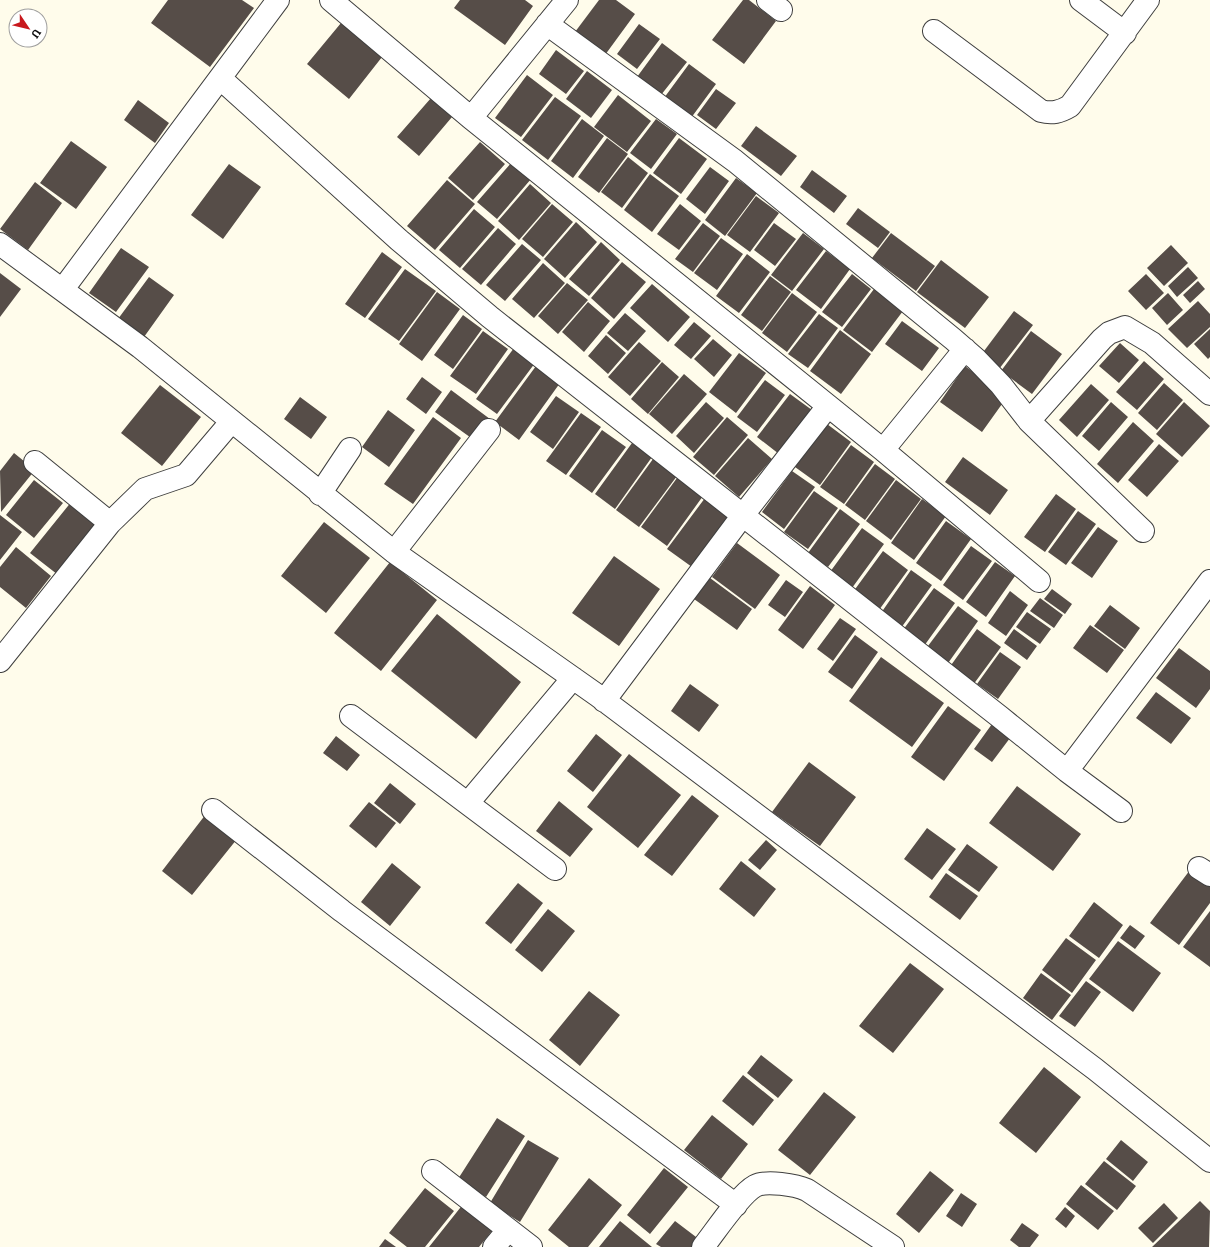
<svg xmlns="http://www.w3.org/2000/svg" width="1210" height="1247" viewBox="0 0 1210 1247" font-family="Bitter,serif">
<style>
.building{fill:#564d48}
.lines{fill:none;stroke-linecap:round;stroke-linejoin:round}
.minor-casing{stroke:#3f3f3f;stroke-width:24}
.minor{stroke:#fff;stroke-width:22}
</style>
<rect width="100%" height="100%" fill="#fffceb"/>
<!-- building -->
<path class="building" d="M168,0H242L254,8L210,67L151,23Z
M460,0H525L533,6L505,45L454,8Z
M599,0H616L635,14L605,55L575,32Z
M743,0H749L776,21L744,64L712,40Z
M341,23L382,57L349,99L307,64Z
M639,24L660,39L637,69L617,54Z
M662,43L687,62L661,95L637,77Z
M556,50L584,71L566,94L539,74Z
M689,64L716,84L691,118L664,98Z
M587,71L612,90L591,118L566,99Z
M527,75L553,95L521,137L495,118Z
M716,89L736,103L716,129L697,115Z
M618,95L651,121L627,152L594,127Z
M555,97L581,116L548,160L522,140Z
M431,98L452,117L419,156L397,137Z
M138,100L169,123L155,143L124,120Z
M582,119L604,136L573,178L551,161Z
M656,119L677,134L651,169L630,153Z
M756,126L797,156L781,176L741,146Z
M607,138L628,154L599,193L578,177Z
M679,138L707,159L681,194L653,173Z
M71,141L107,167L76,209L40,183Z
M480,142L505,164L473,200L448,178Z
M628,157L648,173L622,208L601,192Z
M511,163L531,179L497,219L477,202Z
M229,164L261,187L223,239L191,215Z
M710,167L729,181L705,214L686,199Z
M812,170L847,196L834,213L800,187Z
M650,174L679,196L652,232L624,210Z
M736,178L757,193L725,236L705,220Z
M447,180L475,204L435,250L407,226Z
M35,182L62,203L28,250L0,229Z
M530,184L551,203L519,240L498,221Z
M756,196L779,213L750,252L727,235Z
M552,204L573,222L543,257L522,239Z
M680,204L701,221L679,250L657,234Z
M858,208L890,232L878,248L846,224Z
M474,209L495,227L460,268L439,250Z
M576,222L597,242L565,278L544,259Z
M703,223L720,236L693,272L675,259Z
M774,223L796,239L775,266L754,250Z
M498,228L516,244L481,285L462,269Z
M803,233L824,249L792,291L771,275Z
M891,233L935,266L916,291L872,258Z
M721,238L743,254L717,290L694,273Z
M601,242L620,260L589,296L569,279Z
M522,244L541,260L505,301L486,285Z
M1171,245L1188,263L1164,286L1147,268Z
M121,248L149,267L116,312L89,293Z
M826,251L850,269L821,309L796,290Z
M382,252L402,267L365,318L345,304Z
M747,254L770,272L739,313L716,296Z
M941,260L989,297L965,328L917,292Z
M622,262L646,282L614,319L591,298Z
M543,263L565,283L534,318L512,299Z
M1188,267L1198,278L1177,297L1168,286Z
M405,269L436,291L399,341L368,319Z
M0,273L21,289L0,317Z
M852,274L871,289L842,327L822,312Z
M1146,274L1164,293L1146,310L1128,291Z
M770,276L791,292L762,331L741,315Z
M149,277L174,295L144,337L118,319Z
M1198,281L1205,289L1190,303L1183,295Z
M567,283L588,300L558,334L538,316Z
M652,284L690,317L668,342L630,308Z
M874,289L903,311L872,352L843,330Z
M437,292L460,309L422,361L399,344Z
M792,293L817,312L787,352L762,333Z
M1168,293L1183,310L1167,325L1152,308Z
M1198,301L1210,314V327L1187,348L1168,329Z
M588,302L610,321L584,352L562,332Z
M1014,311L1033,325L999,369L981,355Z
M625,313L646,331L628,351L607,333Z
M819,314L838,328L808,368L788,354Z
M463,315L482,329L453,369L434,355Z
M902,321L939,348L922,371L885,344Z
M694,322L711,336L691,359L674,345Z
M1210,329V357L1208,359L1194,344Z
M840,330L871,354L841,394L810,371Z
M483,331L508,349L476,394L450,376Z
M1031,331L1062,354L1032,394L1001,371Z
M606,335L626,353L608,374L588,356Z
M713,339L732,355L714,377L694,359Z
M639,342L661,361L630,396L608,377Z
M1120,343L1139,360L1119,383L1099,366Z
M514,348L535,363L497,414L476,399Z
M739,353L766,373L736,413L709,392Z
M1144,361L1164,379L1137,410L1116,392Z
M662,362L679,377L648,414L631,399Z
M536,366L560,383L519,440L495,422Z
M965,366L1007,397L982,432L940,402Z
M684,374L707,394L672,434L649,414Z
M422,377L442,392L426,414L406,399Z
M765,380L785,395L757,432L737,417Z
M1164,383L1183,400L1157,430L1138,413Z
M1091,384L1109,400L1077,437L1059,420Z
M160,385L201,417L162,466L121,433Z
M451,390L490,419L474,440L435,412Z
M790,394L812,410L779,454L757,437Z
M556,396L579,412L553,449L530,432Z
M300,397L327,417L311,439L284,419Z
M706,402L724,418L694,453L676,436Z
M1111,402L1128,417L1099,451L1082,436Z
M1184,402L1210,426L1182,457L1156,434Z
M388,410L415,430L389,467L362,447Z
M581,413L601,427L566,475L546,461Z
M433,417L461,438L413,504L384,484Z
M727,417L748,435L714,475L693,457Z
M1133,422L1154,441L1118,483L1097,464Z
M827,424L851,442L820,485L795,467Z
M602,430L626,447L592,493L569,476Z
M748,438L772,459L739,497L715,476Z
M632,443L652,457L615,509L595,494Z
M1159,444L1179,461L1147,497L1128,480Z
M851,445L874,462L844,504L820,487Z
M14,453L35,470L1,512L0,471Z
M963,457L1008,490L990,515L945,482Z
M653,459L677,476L639,527L616,510Z
M875,464L895,479L865,520L845,505Z
M792,471L815,487L784,529L762,512Z
M677,478L703,496L667,546L641,527Z
M34,480L63,503L34,538L6,515Z
M896,480L921,499L891,540L866,521Z
M814,491L838,508L808,549L784,532Z
M1056,494L1076,509L1045,552L1024,537Z
M705,498L729,516L692,567L667,549Z
M922,499L946,516L914,560L891,543Z
M72,501L103,526L62,578L30,553Z
M840,509L860,524L828,567L808,553Z
M1078,511L1096,524L1066,565L1048,552Z
M0,515L22,532L0,560Z
M946,521L971,539L941,581L916,563Z
M324,522L370,558L326,613L281,576Z
M1098,527L1118,541L1092,578L1071,563Z
M862,528L884,544L852,588L830,572Z
M737,543L780,575L755,609L712,577Z
M971,546L992,561L963,600L943,585Z
M16,547L51,576L26,608L0,587V567Z
M883,551L908,570L879,610L853,592Z
M614,556L660,589L619,646L572,613Z
M390,562L437,600L381,671L334,633Z
M995,562L1015,576L986,617L966,602Z
M911,570L932,585L901,628L881,613Z
M710,578L752,609L737,630L694,599Z
M786,580L803,592L785,617L768,605Z
M810,586L835,605L803,649L778,630Z
M934,588L955,603L924,646L903,630Z
M1052,589L1072,604L1065,614L1044,599Z
M1010,591L1028,605L1006,636L988,623Z
M1040,598L1063,615L1054,628L1030,611Z
M1110,605L1140,628L1125,649L1094,626Z
M958,606L978,621L946,666L925,650Z
M1027,612L1051,629L1040,644L1016,627Z
M437,614L521,682L476,739L391,671Z
M840,618L856,629L833,661L817,649Z
M1090,625L1124,650L1107,673L1073,648Z
M977,629L1001,647L973,685L949,668Z
M1014,629L1037,646L1027,660L1004,643Z
M855,635L878,652L852,689L828,672Z
M1179,648L1210,671V689L1196,708L1156,678Z
M1000,652L1021,667L998,699L977,684Z
M881,657L944,703L912,747L849,701Z
M690,684L719,705L699,732L671,711Z
M1156,692L1191,718L1171,744L1136,718Z
M948,706L981,730L944,781L911,757Z
M992,724L1010,738L992,762L974,749Z
M596,734L622,755L593,792L567,771Z
M336,736L360,755L347,771L323,753Z
M629,754L681,795L638,848L587,807Z
M809,762L856,797L820,846L772,812Z
M390,783L416,804L400,824L374,803Z
M1017,786L1081,834L1053,871L989,823Z
M692,795L719,816L672,876L644,855Z
M559,801L593,829L570,857L536,831Z
M369,802L396,823L376,848L349,826Z
M206,814L237,839L192,895L162,871Z
M927,828L956,849L932,880L904,859Z
M766,840L777,850L760,870L748,860Z
M967,844L998,867L979,892L948,870Z
M741,861L776,889L754,917L719,889Z
M392,863L421,887L390,926L361,902Z
M1193,866L1210,878V903L1179,945L1150,923Z
M946,873L978,896L960,920L929,897Z
M518,883L543,903L511,944L485,923Z
M1094,902L1123,925L1099,958L1069,936Z
M548,909L575,931L542,972L515,950Z
M1210,911V967L1183,947Z
M1130,925L1145,936L1135,949L1120,938Z
M1066,938L1096,960L1072,993L1042,970Z
M1118,941L1161,973L1133,1012L1089,979Z
M910,963L944,989L893,1053L859,1026Z
M1041,973L1071,995L1052,1020L1023,998Z
M1086,981L1101,992L1075,1027L1059,1016Z
M589,991L620,1015L580,1066L549,1040Z
M761,1055L793,1080L778,1098L747,1073Z
M1044,1067L1081,1097L1036,1153L999,1123Z
M743,1075L774,1100L753,1126L722,1101Z
M824,1092L856,1117L810,1175L778,1150Z
M712,1115L748,1144L721,1179L684,1150Z
M497,1118L525,1136L486,1197L458,1179Z
M528,1140L559,1158L520,1222L490,1203Z
M1121,1140L1148,1162L1133,1181L1106,1159Z
M1104,1161L1136,1186L1117,1210L1085,1184Z
M664,1168L688,1187L650,1234L627,1215Z
M930,1171L954,1190L919,1233L896,1214Z
M589,1178L622,1205L588,1247H569L548,1230Z
M1081,1185L1114,1211L1098,1230L1066,1204Z
M425,1188L454,1211L425,1247H407L389,1233Z
M961,1193L977,1204L962,1227L946,1216Z
M1200,1201L1210,1211L1209,1247H1152Z
M464,1203L495,1227L479,1247H429Z
M1164,1203L1178,1218L1153,1243L1138,1228Z
M1065,1207L1075,1216L1066,1228L1055,1219Z
M620,1221L652,1247H599Z
M675,1221L700,1240L694,1247H661L656,1244Z
M1022,1223L1039,1235L1030,1247H1019L1010,1240Z
M385,1239L396,1247H379Z"/>
<g class="lines">
<defs>
<path id="minor" d="M331,0L471,118L883,450L1039,581
M768,0L781,10
M1081,0L1125,33
M547,24L735,161L953,339L976,359L1001,385L1029,421L1143,531
M934,31L1041,111C1052,114 1060,112 1070,106L1148,0
M221,79L399,240L490,317L1000,717L1067,771L1121,811
M471,118L567,0
M0,244L140,347L394,552L597,695L1095,1069L1210,1161
M63,289L278,0
M1029,421L1102,339L1109,333L1125,327L1152,343L1210,394
M883,450L965,349
M35,462L110,523
M320,494L350,449
M394,552L489,430
M0,661L110,523L145,489L186,475L231,422
M604,701L743,515L828,406
M351,716L555,869
M1067,771L1210,581
M468,803L573,678
M213,810L342,911L736,1205
M1199,868L1210,875
M433,1171L531,1247
M494,1247L508,1230
M703,1247C715,1232 740,1194 755,1186C766,1180 796,1185 807,1190L893,1247"/>
</defs>
<!-- minor casing -->
<use href="#minor" class="minor-casing"/>
<!-- minor -->
<use href="#minor" class="minor"/>
</g>
<!-- north arrow -->
<g transform="translate(28 28) rotate(125)"><circle r="19" fill="#ffffff" stroke="#9e9e9e"/>
<path d="M0-3L7 15L0 10L-7 15Z" fill="#c8181d"/>
<text y="-6" font-size="11" font-weight="bold" text-anchor="middle" fill="#0c0c0c">U</text>
</g>
</svg>
